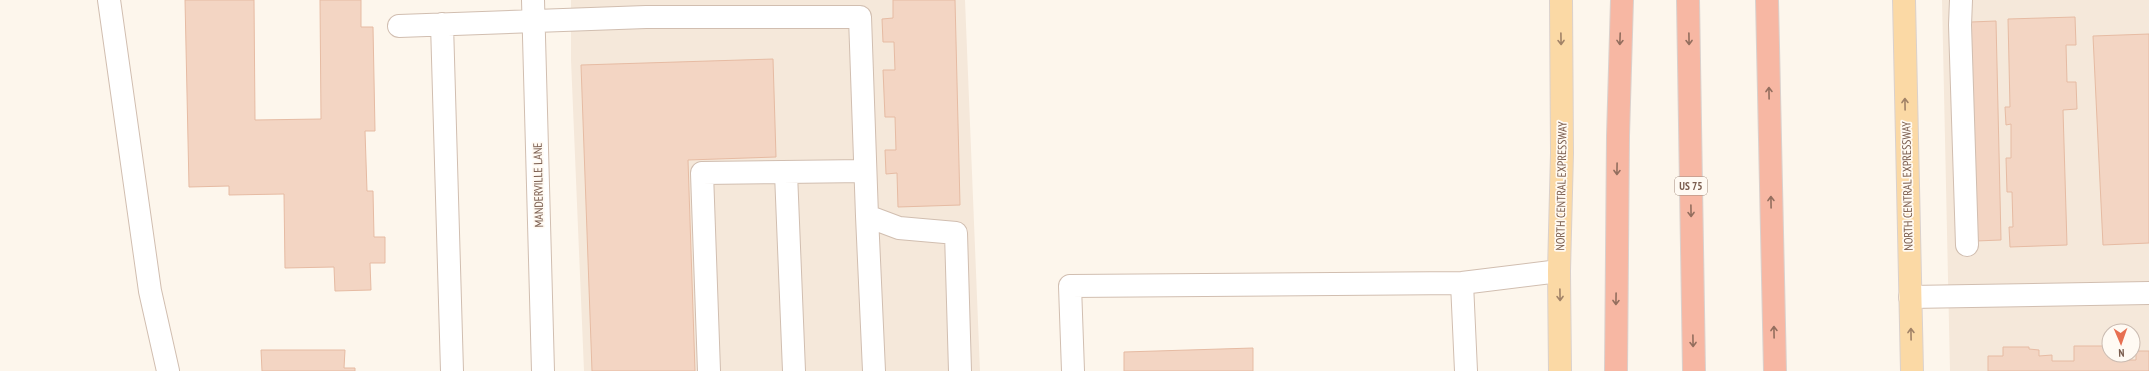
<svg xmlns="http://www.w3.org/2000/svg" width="2149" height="371" viewBox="0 0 2149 371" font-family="'PT Sans Narrow',sans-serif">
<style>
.residential{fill:#f5e8da;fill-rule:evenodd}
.building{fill:#f3d5c3;stroke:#e6bba3}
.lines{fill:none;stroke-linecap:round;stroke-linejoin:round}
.minor-casing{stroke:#d1beb0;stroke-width:24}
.major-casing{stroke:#dad1cd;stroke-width:24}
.highway-casing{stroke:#dad1cd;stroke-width:24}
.minor{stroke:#fff;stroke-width:22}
.major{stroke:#fbd9a5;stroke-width:22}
.highway{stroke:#f7b7a3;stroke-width:22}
.oneway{stroke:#a18267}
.oneway2{stroke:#936e5e}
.labels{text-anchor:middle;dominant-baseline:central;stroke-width:3.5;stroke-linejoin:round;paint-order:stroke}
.shield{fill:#fffaf3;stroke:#a28b7f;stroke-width:1}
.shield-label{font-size:11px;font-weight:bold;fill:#7a5c4d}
.street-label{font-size:12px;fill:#7a5c4d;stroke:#fffaf3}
</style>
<rect width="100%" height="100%" fill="#fdf6ec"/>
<!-- residential -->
<path class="residential" d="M571,0H965L980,371H584L571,60Z
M1942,0H2149V371H1950ZM2109,331H2133V355H2109Z"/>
<!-- building -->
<path class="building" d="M185,0H254L255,120L321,119L320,0H361V27H373L375,131H365L367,191H373L374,237H385V263H370L371,290L335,291L334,267L285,268L284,194L229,195V186L189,187Z
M893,0H955L960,205L898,207L897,173L886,174L885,150H896L895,117H885L883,70H895L894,42H883L882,19L893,18Z
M2075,17L2076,45H2066L2067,82H2076L2077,109L2063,110L2067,245L2010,247L2009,227H2013L2012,192H2007L2006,158H2011V124L2006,125L2005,107H2010L2008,19Z
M1996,21L2001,240L1976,241L1971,22Z
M2149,34V243L2103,245L2093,36Z
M773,59L776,157L688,160L695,371H592L581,65Z
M2074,346H2109V355H2112V360H2136V351H2149V371H1988V356H2003V347H2029V349L2039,350V356L2052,355V361H2074Z
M1253,348V371H1124V352Z
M261,350H345L344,368H355V371H262Z"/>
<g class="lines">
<defs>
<path id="minor" d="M109,0L150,291L168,371
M533,0L543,371
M1961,0L1960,25L1967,245
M442,24L452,371
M399,26L646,17H860L867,216L899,228L956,233L960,371
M786,173L794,371
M867,216L874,371
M1462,283L1466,371
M1910,297L2149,293
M709,371L702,173L865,171
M1073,371L1070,286L1462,283L1559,271"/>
<path id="major" d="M1904,0L1912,371
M1560,371L1559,271L1562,153L1561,0"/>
<path id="highway" d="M1688,0L1694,371
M1767,0L1775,371
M1616,371L1618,136L1622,0"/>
</defs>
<!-- minor casing -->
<use href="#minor" class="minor-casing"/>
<!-- major casing -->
<use href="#major" class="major-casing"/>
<!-- highway casing -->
<use href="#highway" class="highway-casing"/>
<!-- minor -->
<use href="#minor" class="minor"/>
<!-- major -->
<use href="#major" class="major"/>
<!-- highway -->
<use href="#highway" class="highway"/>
</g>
<!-- one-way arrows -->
<defs><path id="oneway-shaft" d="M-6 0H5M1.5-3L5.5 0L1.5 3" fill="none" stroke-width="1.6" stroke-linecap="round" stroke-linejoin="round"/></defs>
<g class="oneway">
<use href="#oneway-shaft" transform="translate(1561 39) rotate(89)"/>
<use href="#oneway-shaft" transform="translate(1905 104) rotate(-91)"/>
<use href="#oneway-shaft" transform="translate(1560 295) rotate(89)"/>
<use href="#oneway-shaft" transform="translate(1911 334) rotate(-91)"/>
</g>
<g class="oneway2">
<use href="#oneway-shaft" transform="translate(1620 39) rotate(92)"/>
<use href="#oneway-shaft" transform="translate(1689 39) rotate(89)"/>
<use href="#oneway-shaft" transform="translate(1769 93) rotate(-91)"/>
<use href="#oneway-shaft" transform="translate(1617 169) rotate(91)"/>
<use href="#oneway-shaft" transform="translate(1771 202) rotate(-91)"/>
<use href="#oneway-shaft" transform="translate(1691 211) rotate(89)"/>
<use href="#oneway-shaft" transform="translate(1616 299) rotate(91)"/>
<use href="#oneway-shaft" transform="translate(1774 332) rotate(-91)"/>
<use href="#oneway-shaft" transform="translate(1693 341) rotate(89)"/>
</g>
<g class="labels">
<!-- shield labels -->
<rect class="shield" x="1675" y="177" width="32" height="18" rx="3"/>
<g class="shield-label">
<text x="1691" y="186">US 75</text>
</g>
<!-- street labels -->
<g class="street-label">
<text transform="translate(538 185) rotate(-91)">MANDERVILLE LANE</text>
<text transform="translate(1561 186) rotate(-89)">NORTH CENTRAL EXPRESSWAY</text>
<text transform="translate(1907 186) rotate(-91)">NORTH CENTRAL EXPRESSWAY</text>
</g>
</g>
<!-- north arrow -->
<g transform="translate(2121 343) rotate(178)"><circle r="19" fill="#fffaf3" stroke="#cabbb1"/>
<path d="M0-3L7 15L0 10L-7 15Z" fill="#e76f51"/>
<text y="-6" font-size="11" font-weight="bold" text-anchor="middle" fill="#7a5c4d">N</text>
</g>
</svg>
